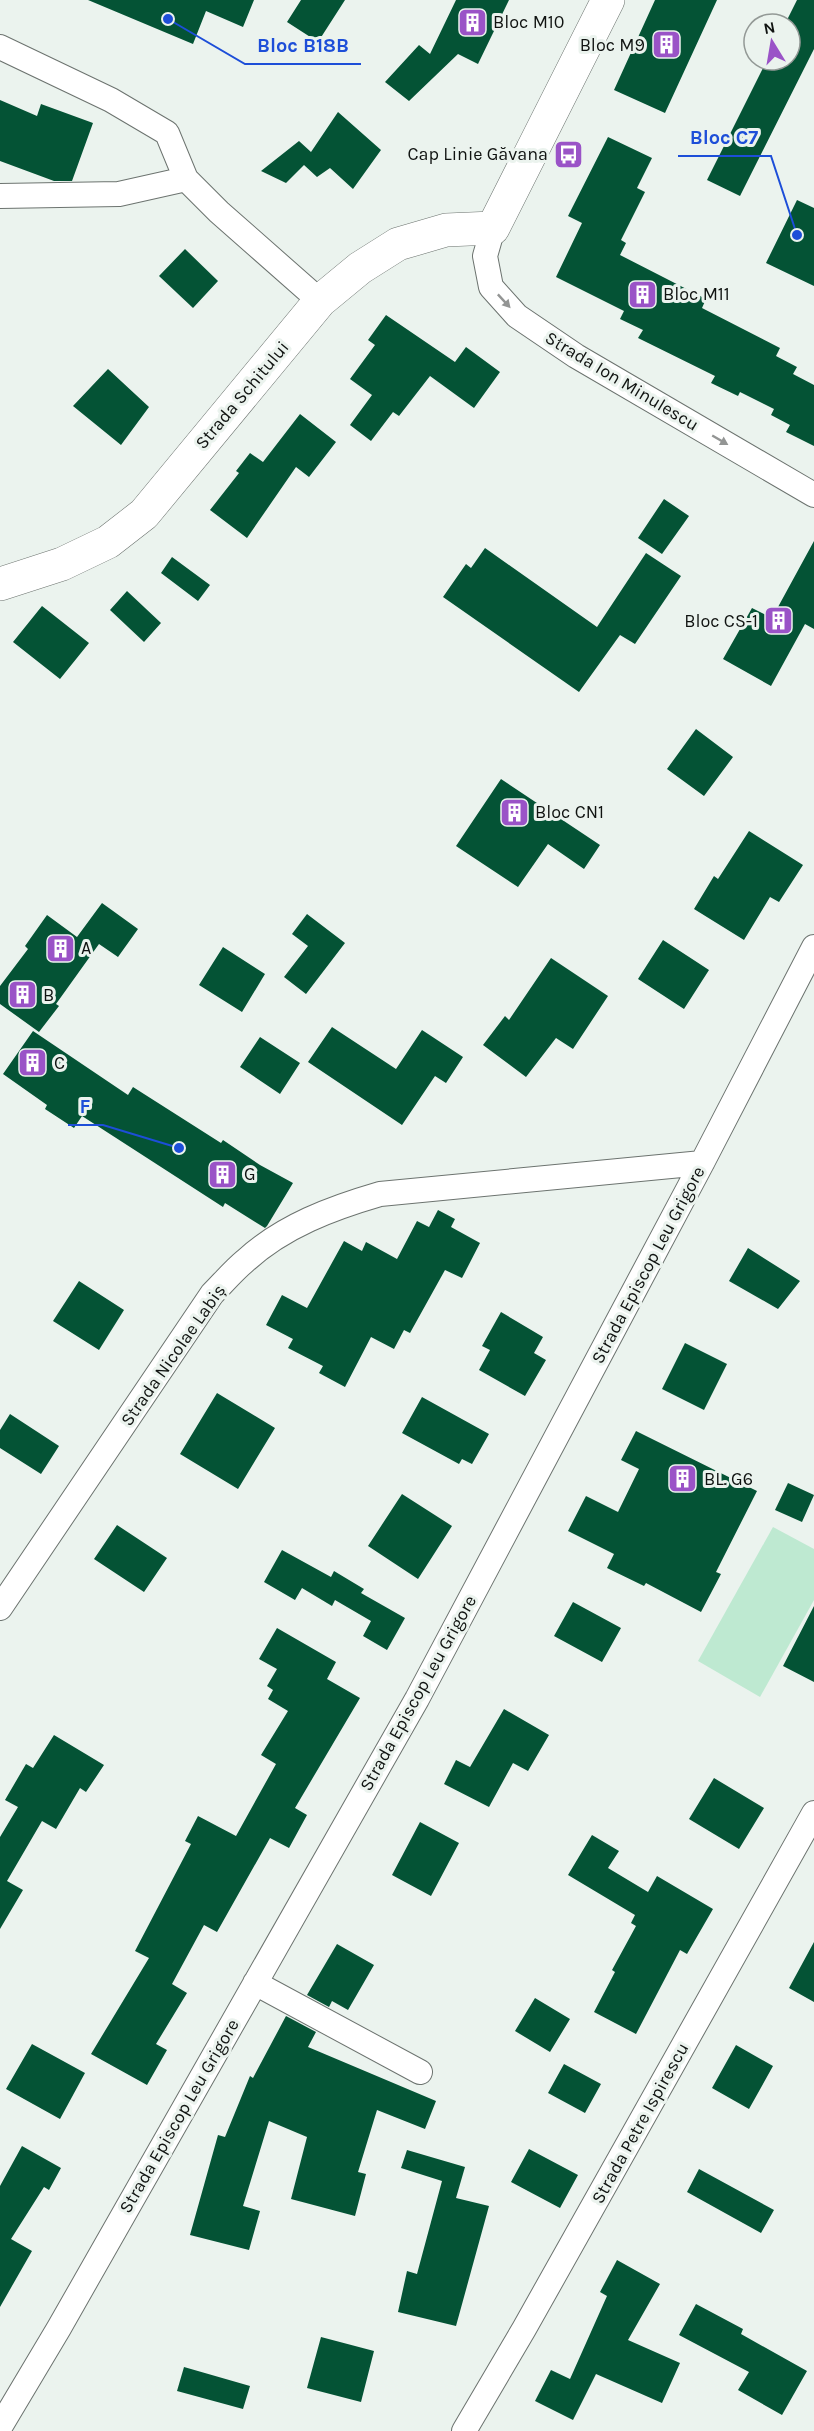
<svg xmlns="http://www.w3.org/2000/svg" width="814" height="2431" viewBox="0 0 814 2431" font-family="Karla,sans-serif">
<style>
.green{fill:#bee9d1}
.building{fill:#045335}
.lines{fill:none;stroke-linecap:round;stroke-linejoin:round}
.street-casing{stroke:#6c736f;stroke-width:26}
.secondary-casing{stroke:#6c736f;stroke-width:34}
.street{stroke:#fff;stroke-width:24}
.secondary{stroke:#fff;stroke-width:33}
.oneway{fill:#939594}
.labels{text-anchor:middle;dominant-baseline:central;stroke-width:6;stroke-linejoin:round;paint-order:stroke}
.poi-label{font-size:18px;fill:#101311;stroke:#ebf3ee;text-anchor:start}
.street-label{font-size:18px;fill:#101311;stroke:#ebf3ee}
.leader{fill:none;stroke:#1d4ed8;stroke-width:2}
.callout-dot{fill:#1d4ed8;stroke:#ebf3ee;stroke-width:2}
.callout-label{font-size:20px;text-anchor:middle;font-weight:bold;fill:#1d4ed8;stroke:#ebf3ee;stroke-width:6;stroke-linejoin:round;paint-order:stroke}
</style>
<rect width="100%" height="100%" fill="#ebf3ee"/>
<!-- green -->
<path class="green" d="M773,1527L814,1549V1600L760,1697L698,1661Z"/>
<!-- building -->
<path class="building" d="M88,0H254L243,27L206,11L193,44Z
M301,0H345L318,42L287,22Z
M456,0H509L478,64L458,54L409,101L385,82L419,45L430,54Z
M655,0H717L665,113L614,90Z
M797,0H814V49L740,196L707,180L767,60H790V24H785Z
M0,100L37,116L41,104L93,123L72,181H54L0,161Z
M338,112L381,150L353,189L330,168L317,177L304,165L286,183L261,171L299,141L311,152Z
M608,137L652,158L637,188L645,192L621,240L626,243L620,255L706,299L702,308L780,348L776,356L797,367L793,374L814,385V446L786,432L790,425L771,415L774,409L740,392L738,396L711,383L715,376L638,338L643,330L620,319L624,311L556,277L582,223L568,216Z
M797,200L814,208V286L766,263Z
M185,249L218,281L193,308L159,276Z
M386,315L455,362L466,347L500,372L474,408L430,376L399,416L393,412L371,441L350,425L372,395L350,379L375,345L368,340Z
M108,369L149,407L121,445L73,406Z
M300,414L336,442L309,477L296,467L247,538L210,510L239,473L236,471L250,453L263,462Z
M664,499L689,516L662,554L638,538Z
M814,541V629L805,624L771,686L723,659L752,608L772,618Z
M485,548L597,627L646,553L681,576L635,644L620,635L579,692L443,597L466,564L471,568Z
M172,557L210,585L198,601L161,573Z
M127,591L161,623L144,642L110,610Z
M42,606L89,643L60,679L13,642Z
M696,729L733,757L704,796L667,769Z
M501,779L600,845L584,869L548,844L518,887L456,846Z
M749,831L803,865L779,902L770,897L744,940L694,909L714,876L718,879Z
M102,903L138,929L118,957L99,944L56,1004L59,1006L39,1032L0,1004V986L28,949L25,946L47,915L77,937Z
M307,914L345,943L306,994L284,977L308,946L292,934Z
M663,940L709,970L684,1009L638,979Z
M223,947L265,974L242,1012L199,985Z
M551,958L608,996L573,1049L556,1038L526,1077L483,1045L505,1016L509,1020Z
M332,1027L396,1069L422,1030L463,1057L446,1083L435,1076L402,1125L308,1062Z
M33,1031L128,1095L133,1087L221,1143L223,1140L260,1165L293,1183L267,1226L265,1228L225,1203L223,1207L82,1116L74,1128L45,1109L47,1105L3,1074Z
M260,1037L300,1063L280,1094L240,1067Z
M438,1210L455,1219L451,1227L480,1243L462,1278L445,1270L410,1333L404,1330L394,1349L371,1337L345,1387L319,1373L323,1366L288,1348L293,1339L266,1325L282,1295L307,1308L344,1241L362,1251L366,1242L397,1259L417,1221L429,1227Z
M748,1248L800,1281L778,1309L729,1281Z
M79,1281L124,1310L99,1350L53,1321Z
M501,1312L543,1337L534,1353L546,1360L525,1396L479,1370L490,1350L482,1346Z
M685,1343L727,1364L704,1410L662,1389Z
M217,1393L275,1428L238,1489L180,1454Z
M422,1397L489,1434L472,1464L462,1459L459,1464L402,1433Z
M10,1414L59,1446L41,1474L0,1448V1430Z
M636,1431L757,1491L716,1572L721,1574L701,1612L646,1583L644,1586L607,1568L614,1554L568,1531L586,1496L618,1512L639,1469L621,1460Z
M788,1483L814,1495L802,1522L775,1510Z
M402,1494L452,1526L418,1579L368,1546Z
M117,1525L167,1558L144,1592L94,1559Z
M282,1550L331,1577L334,1571L364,1589L361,1593L405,1618L387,1650L363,1636L371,1621L335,1600L332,1606L302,1588L295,1600L264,1582Z
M573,1602L621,1628L602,1662L554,1636Z
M814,1606V1682L783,1666Z
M277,1628L336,1662L327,1679L360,1698L295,1808L307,1815L289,1848L270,1838L217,1932L204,1925L172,1984L187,1993L156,2044L167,2050L147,2085L91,2054L149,1958L135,1951L191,1844L185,1841L198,1816L236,1836L276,1764L261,1755L288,1711L268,1699L273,1690L267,1686L277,1669L259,1659Z
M504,1709L549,1735L528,1771L513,1763L489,1807L444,1784L456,1760L470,1767Z
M54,1735L104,1765L86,1792L80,1788L56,1829L42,1821L7,1881L23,1890L0,1929V1837L18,1807L5,1800L26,1764L33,1768Z
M714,1778L764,1808L739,1849L689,1819Z
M420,1822L459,1843L431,1896L392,1875Z
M592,1835L619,1851L608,1868L648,1892L657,1876L713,1909L687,1954L680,1950L636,2034L594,2012L615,1972L612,1970L636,1926L631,1923L635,1915L568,1875Z
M814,1942V2002L789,1988Z
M337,1944L374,1965L348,2010L332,2001L329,2007L307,1995Z
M535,1998L570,2019L550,2052L515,2031Z
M286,2016L316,2032L308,2047L436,2101L425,2129L377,2110L358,2172L366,2174L355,2216L291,2199L307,2137L269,2121L243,2206L260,2211L249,2250L190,2235L218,2135L225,2137L250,2076L253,2078Z
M32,2044L85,2073L60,2119L6,2089Z
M736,2045L773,2066L749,2109L712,2088Z
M564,2064L601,2084L585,2113L548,2093Z
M22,2146L61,2168L49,2190L44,2187L11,2239L32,2251L0,2307V2186Z
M529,2149L578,2175L560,2208L511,2182Z
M407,2150L465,2167L456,2198L489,2206L456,2326L398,2312L407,2271L417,2274L442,2181L401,2168Z
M699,2169L774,2210L761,2233L687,2192Z
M617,2260L660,2284L628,2340L680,2363L662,2403L596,2374L573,2420L535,2401L551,2370L570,2379L607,2296L600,2292Z
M696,2304L743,2329L741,2334L807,2371L782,2415L738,2390L749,2372L679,2335Z
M321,2337L374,2351L361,2402L307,2388Z
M184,2367L250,2386L243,2409L177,2391Z"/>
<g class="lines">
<defs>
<path id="street" d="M0,47L111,100L167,133L186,179L219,212L320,301
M0,196L119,194L186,179
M493,228L485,256L491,287L517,316L576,356L814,495
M0,1608L212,1294C223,1283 233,1271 245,1261C283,1226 332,1208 380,1194L702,1163
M255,1983L420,2072
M0,2427L59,2328L417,1699L702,1163L814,947
M464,2431L524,2329L814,1813"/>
<path id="secondary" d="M0,584L62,564L108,542L144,514L320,301L360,268L398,244L446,230L493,228L608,0"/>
</defs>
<!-- street casing -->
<use href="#street" class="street-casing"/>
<!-- secondary casing -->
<use href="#secondary" class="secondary-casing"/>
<!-- street -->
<use href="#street" class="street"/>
<!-- secondary -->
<use href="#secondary" class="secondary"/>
</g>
<!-- one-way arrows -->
<defs><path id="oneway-solid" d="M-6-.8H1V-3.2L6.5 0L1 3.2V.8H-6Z" transform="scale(1.5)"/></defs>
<g class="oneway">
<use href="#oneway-solid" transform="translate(504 301) rotate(47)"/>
<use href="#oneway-solid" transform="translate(720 440) rotate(30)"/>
</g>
<!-- icons -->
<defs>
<symbol id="building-square" viewBox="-11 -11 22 22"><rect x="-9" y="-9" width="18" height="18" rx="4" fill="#9a53c7" stroke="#ebf3ee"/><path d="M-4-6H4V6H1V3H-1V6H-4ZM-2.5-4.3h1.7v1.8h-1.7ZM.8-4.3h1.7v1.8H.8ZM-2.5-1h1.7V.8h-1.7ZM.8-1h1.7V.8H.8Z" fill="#fff"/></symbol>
<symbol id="bus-square" viewBox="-11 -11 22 22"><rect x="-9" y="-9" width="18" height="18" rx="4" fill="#9a53c7" stroke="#ebf3ee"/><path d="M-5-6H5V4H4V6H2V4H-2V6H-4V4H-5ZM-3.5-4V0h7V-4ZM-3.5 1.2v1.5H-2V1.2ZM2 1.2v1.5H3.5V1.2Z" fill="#fff"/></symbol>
</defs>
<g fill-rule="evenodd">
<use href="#building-square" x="456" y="6" width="33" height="33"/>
<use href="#building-square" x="650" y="28" width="33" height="33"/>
<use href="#bus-square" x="552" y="138" width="33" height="33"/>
<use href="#building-square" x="626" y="278" width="33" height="33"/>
<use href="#building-square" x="762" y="604" width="33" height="33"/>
<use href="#building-square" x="498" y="796" width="33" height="33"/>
<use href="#building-square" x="44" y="932" width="33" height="33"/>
<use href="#building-square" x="6" y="978" width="33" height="33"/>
<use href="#building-square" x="16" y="1046" width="33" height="33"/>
<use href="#building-square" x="206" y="1158" width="33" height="33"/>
<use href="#building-square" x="666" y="1462" width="33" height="33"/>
</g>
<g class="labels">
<!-- poi labels -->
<g class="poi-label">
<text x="493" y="22">Bloc M10</text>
<text x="645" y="45" text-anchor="end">Bloc M9</text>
<text x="548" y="154" text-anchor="end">Cap Linie Găvana</text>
<text x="663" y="294">Bloc M11</text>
<text x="758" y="621" text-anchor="end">Bloc CS-1</text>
<text x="535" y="812">Bloc CN1</text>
<text x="81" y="948">A</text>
<text x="43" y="995">B</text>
<text x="54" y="1063">C</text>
<text x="244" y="1174">G</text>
<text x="704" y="1479">BL. G6</text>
</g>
<!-- street labels -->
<g class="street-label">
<text transform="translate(622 381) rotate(31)">Strada Ion Minulescu</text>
<text transform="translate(242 395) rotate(-50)">Strada Schitului</text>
<text transform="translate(648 1265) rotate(-62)">Strada Episcop Leu Grigore</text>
<text transform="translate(173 1355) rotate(-55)">Strada Nicolae Labiș</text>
<text transform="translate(418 1693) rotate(-61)">Strada Episcop Leu Grigore</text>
<text transform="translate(179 2116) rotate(-60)">Strada Episcop Leu Grigore</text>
<text transform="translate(640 2123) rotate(-61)">Strada Petre Ispirescu</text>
</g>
</g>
<!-- callouts -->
<path class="leader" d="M168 19L245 64H361M797 235L771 156H678M179 1148L103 1125H68"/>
<g class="callout-dot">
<circle cx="168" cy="19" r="6"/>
<circle cx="797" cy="235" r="6"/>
<circle cx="179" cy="1148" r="6"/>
</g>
<g class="callout-label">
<text x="303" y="52">Bloc B18B</text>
<text x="724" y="144">Bloc C7</text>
<text x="85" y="1113">F</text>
</g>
<!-- north arrow -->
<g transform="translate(772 42) rotate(349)"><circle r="28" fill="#ebf3ee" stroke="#939996" stroke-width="1.5"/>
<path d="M0-4.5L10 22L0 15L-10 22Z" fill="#9a53c7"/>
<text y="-9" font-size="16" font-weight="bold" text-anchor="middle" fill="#101311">N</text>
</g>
</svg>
